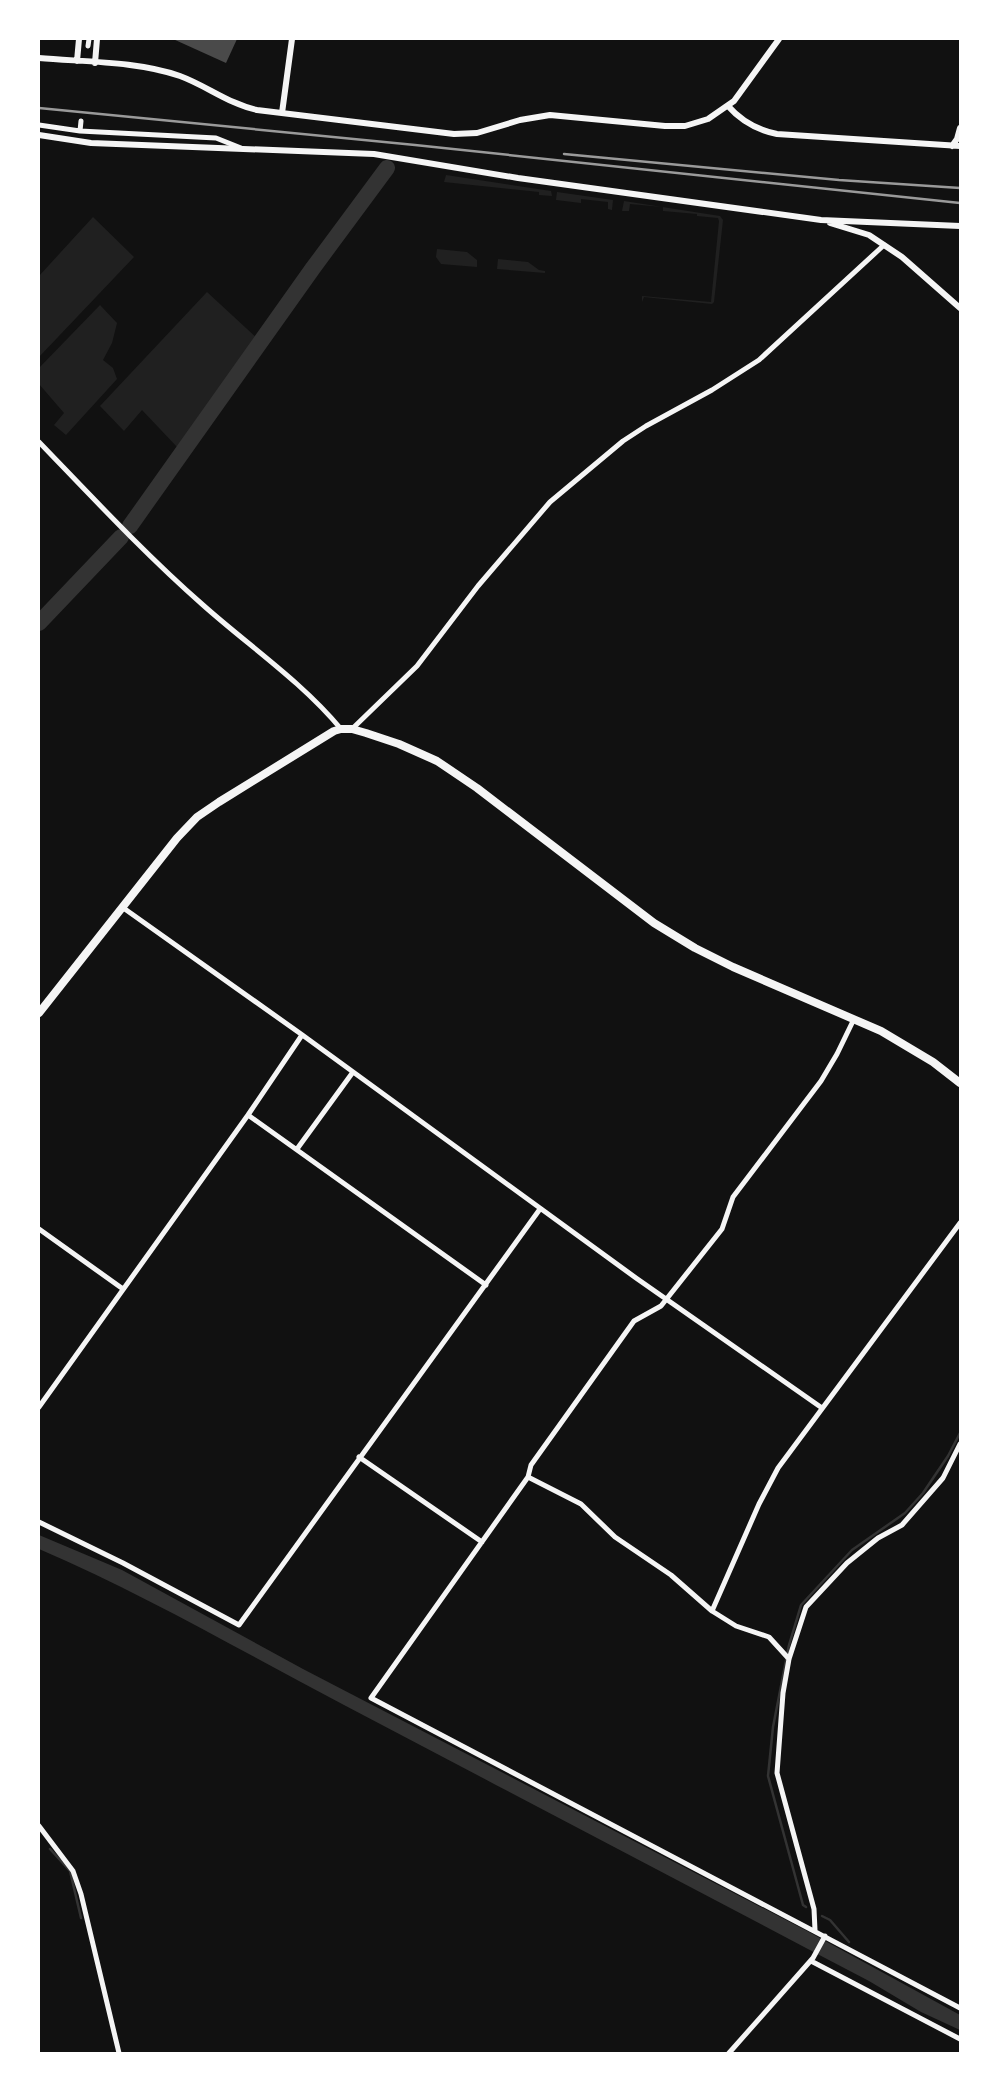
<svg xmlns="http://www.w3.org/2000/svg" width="999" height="2092" viewBox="0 0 999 2092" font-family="'PT Serif',serif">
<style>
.green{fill:#202020}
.water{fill:#333}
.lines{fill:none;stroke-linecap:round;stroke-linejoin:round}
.stream{stroke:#333;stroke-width:2.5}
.river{stroke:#333;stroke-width:16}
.building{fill:#4a4a4a}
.minor{stroke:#f5f5f5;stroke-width:5}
.tertiary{stroke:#f5f5f5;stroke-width:6}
.primary{stroke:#f5f5f5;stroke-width:8}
.rail{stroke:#9a9a9a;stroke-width:2.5}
</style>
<rect width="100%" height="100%" fill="#111"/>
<!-- green -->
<path class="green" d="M446,175L551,191L552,196L539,195V192L444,182Z
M557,192L613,200L612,210L608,209V202L581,199V203L556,200Z
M624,201L720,216L723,220L714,302L712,304L644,297L642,302V296L711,302L719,221L718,218L697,216V214L663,211V207L630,204L629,211H622Z
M93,217L134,257L39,357V276Z
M437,249L467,252L477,260V267L441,264L436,257Z
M498,259L528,262L539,270L545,271V273L497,269Z
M207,292L258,339L178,448L142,410L124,431L100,406Z
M100,305L117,323L112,343L103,360L113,368L117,379L66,435L54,425L64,413L39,384V368Z"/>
<!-- water -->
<path class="water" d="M39,1535L122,1570L303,1669L807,1931L960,2015V2030L921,2012L869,1981C694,1889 519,1797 344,1705C243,1652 144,1594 39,1549Z"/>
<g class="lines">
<!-- stream -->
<path class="stream" d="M50,1849L70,1871L81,1918
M806,1907L803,1905L768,1776L773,1727L789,1645L801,1605L852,1550L905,1513L923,1493L948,1456L960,1433
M822,1916L830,1920L849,1942"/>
<!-- river -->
<path class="river" d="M130,526L313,268L387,168
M39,623L121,537"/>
</g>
<!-- building -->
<path class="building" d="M173,39H237L226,63Z"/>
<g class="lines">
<!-- minor -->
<path class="minor" d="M88,46L89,39
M39,125L80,131L216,138L241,148
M80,131L81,121
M39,442C92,497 145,554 203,605C249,646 301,681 341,729
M352,729L417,666L478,586L550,502L623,441L646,426L712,390L759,360L884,245
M122,907L301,1034L636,1278L822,1408
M854,1019L837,1054L821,1081L733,1197L722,1229L661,1306L634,1321L531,1465L528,1477L371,1698L960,2008
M248,1115L486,1285
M297,1149L353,1072
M39,1229L123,1289
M39,1407L248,1115L302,1035
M359,1457L482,1542
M528,1477L581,1504L615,1537L671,1575L712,1611L759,1504L778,1468L960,1223
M39,1522L123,1563L239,1625L540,1209
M712,1611L736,1626L769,1637L789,1659
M39,1826L73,1871L81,1894L119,2053
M815,1930L814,1909L777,1773L783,1693L789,1659L806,1607L847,1563L878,1538L902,1525L943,1478L960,1444
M811,1961L960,2039
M729,2053L813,1958L825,1936"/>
<!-- tertiary -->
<path class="tertiary" d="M39,58C84,62 137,61 180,76C207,86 229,104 257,110L454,134L477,133L520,120L550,115L665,126H685L708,119L734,101L779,39
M77,61L79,39
M95,63L97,39
M728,106C742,122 757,130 777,134L960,146
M282,113L292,39
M39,135L91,143L374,154L518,178L821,220L960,226
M952,146L957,139L960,128
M830,223L869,235L902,257L960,308"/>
<!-- primary -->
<path class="primary" d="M39,1013L177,838L197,817L219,802L334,731L341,729H352L366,733L399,744L437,761L477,788L654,923L695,948L733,967L881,1031L933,1062L960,1083"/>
<!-- rail -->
<path class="rail" d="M39,108L415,145L960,203
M564,154L839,180L960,188"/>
</g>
<!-- border -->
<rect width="999" height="2092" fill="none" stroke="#ffffff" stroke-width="80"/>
</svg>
